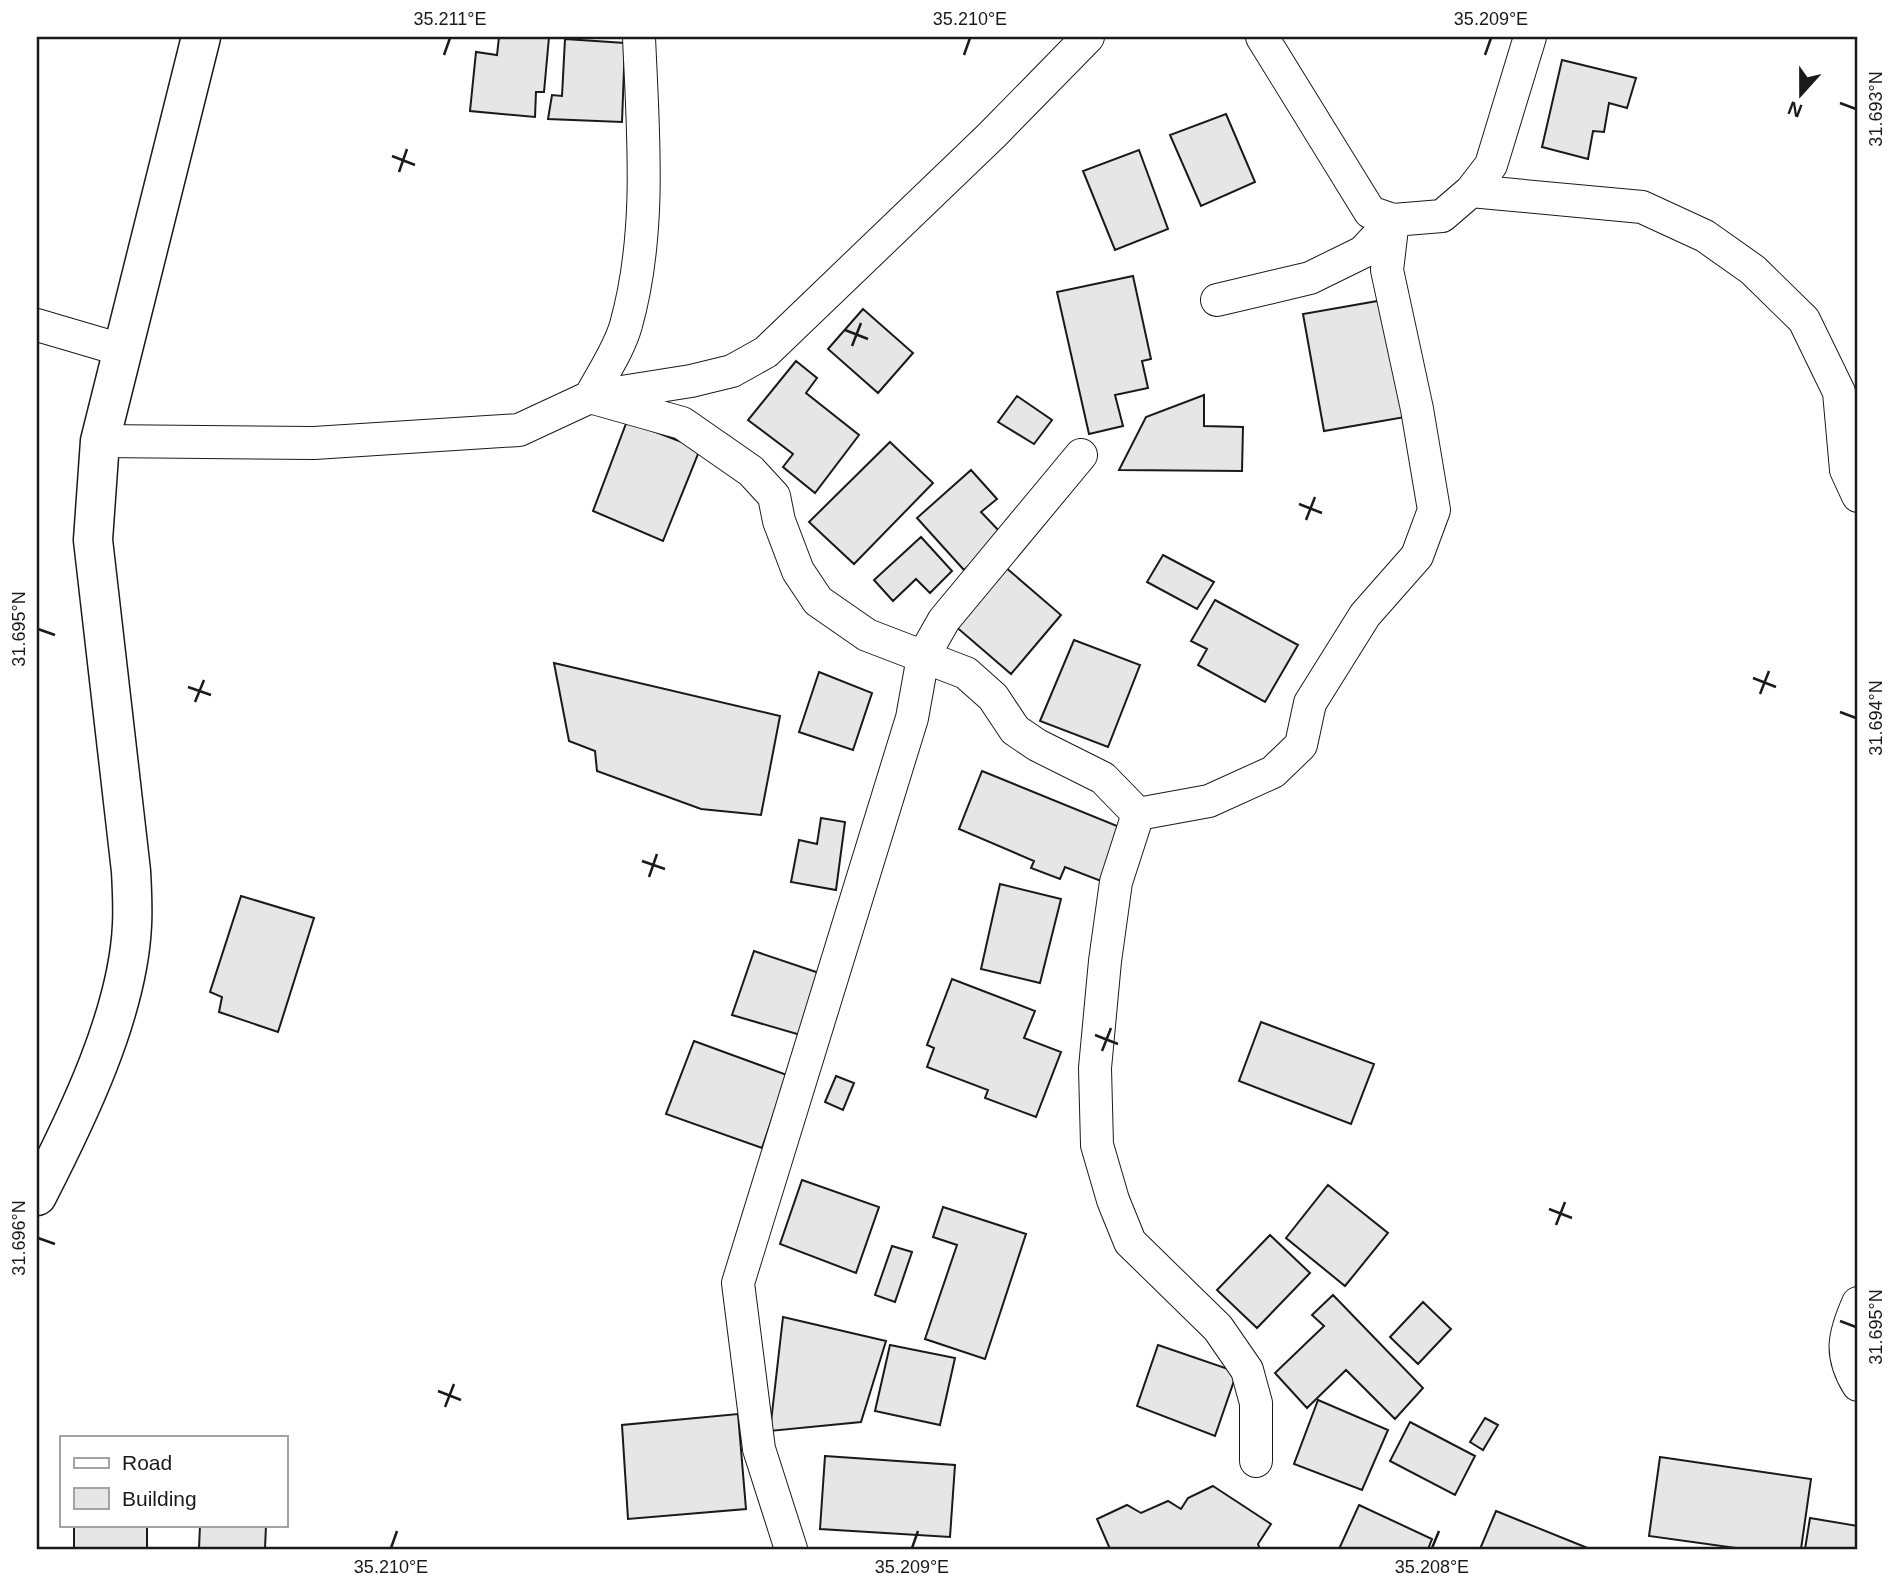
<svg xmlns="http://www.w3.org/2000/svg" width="1895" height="1586" viewBox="0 0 1895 1586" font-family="Arial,sans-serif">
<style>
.building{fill:#e6e6e6;stroke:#1a1a1a;stroke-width:2}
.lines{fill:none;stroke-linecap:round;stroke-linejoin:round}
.minor-casing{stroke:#1a1a1a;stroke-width:34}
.tertiary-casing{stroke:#1a1a1a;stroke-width:41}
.minor{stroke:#fff;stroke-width:32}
.tertiary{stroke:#fff;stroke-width:38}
.ticks{fill:none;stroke:#1a1a1a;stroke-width:2.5}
.neatline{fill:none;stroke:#1a1a1a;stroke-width:2.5}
.ticks-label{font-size:18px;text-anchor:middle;fill:#1a1a1a}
</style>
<rect width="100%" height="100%" fill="#fff"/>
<!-- building -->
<path class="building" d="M499,37H549L544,92H536L535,117L470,111L476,52L497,55Z
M565,39L625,43L622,122L548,119L552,95L562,96Z
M1562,60L1636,78L1627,108L1609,103L1604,132L1593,131L1588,159L1542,147Z
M1226,114L1255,182L1201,206L1170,135Z
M1139,150L1168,229L1115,250L1083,171Z
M1133,276L1151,359L1142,361L1148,388L1115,395L1123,426L1089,434L1057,292Z
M1389,299L1411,416L1324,431L1303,314Z
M863,309L913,353L878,393L828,349Z
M796,361L817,378L806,393L859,435L815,493L783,467L793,454L748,420Z
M1204,395V426L1243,427L1242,471L1119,470L1146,417Z
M1017,396L1052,420L1034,444L998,422Z
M627,421L700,449L663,541L593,511Z
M890,442L933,483L854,564L809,522Z
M971,470L997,499L981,512L1003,535L964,570L917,518Z
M921,537L952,571L930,593L916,579L893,601L874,580Z
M1163,555L1214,582L1197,609L1147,582Z
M1004,566L1061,615L1011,674L954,625Z
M1215,600L1298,645L1265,702L1198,665L1207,649L1191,641Z
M1074,640L1140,665L1108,747L1040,721Z
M554,663L780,716L761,815L701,809L597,771L595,751L569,741Z
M819,672L872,693L853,750L799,732Z
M982,771L1122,828L1101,881L1065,867L1060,879L1031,868L1034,861L959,829Z
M821,818L845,822L836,890L791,882L799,840L817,844Z
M1000,884L1061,899L1040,983L981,969Z
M241,896L314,918L278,1032L219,1012L222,997L210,992Z
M754,951L825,975L804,1036L732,1015Z
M952,979L1035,1011L1024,1038L1061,1052L1036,1117L985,1098L988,1090L927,1067L934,1048L927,1045Z
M1261,1022L1374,1064L1351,1124L1239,1081Z
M694,1041L787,1075L762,1148L666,1114Z
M836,1076L854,1083L843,1110L825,1102Z
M802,1180L879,1207L856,1273L780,1244Z
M1328,1185L1388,1233L1345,1286L1286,1238Z
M943,1207L1026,1234L985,1359L925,1339L957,1245L933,1237Z
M1270,1235L1310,1273L1257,1328L1217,1290Z
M892,1246L912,1252L895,1302L875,1295Z
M1333,1295L1423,1388L1395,1419L1346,1370L1307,1408L1275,1373L1324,1326L1312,1315Z
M1423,1302L1451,1329L1418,1364L1390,1337Z
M783,1317L886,1341L861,1422L770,1431Z
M890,1345L955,1358L940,1425L875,1411Z
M1158,1345L1237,1372L1215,1436L1137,1406Z
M1318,1400L1388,1430L1362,1490L1294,1464Z
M738,1414L746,1509L628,1519L622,1425Z
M1485,1418L1498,1425L1483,1450L1470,1442Z
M1410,1422L1475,1456L1455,1495L1390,1461Z
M825,1456L955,1465L950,1537L820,1529Z
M1660,1457L1811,1479L1801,1549H1743L1649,1536Z
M1213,1486L1271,1524L1258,1544L1260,1549H1110L1097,1519L1127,1505L1141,1513L1168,1501L1181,1509L1188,1498Z
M1359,1505L1432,1539L1428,1549H1339Z
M1496,1511L1590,1549H1480Z
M1810,1518L1858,1526V1549H1805Z
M74,1525H147V1549L74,1548Z
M200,1525H266L265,1549H199Z"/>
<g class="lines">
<defs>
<path id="minor" d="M1262,37L1370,212L1393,220L1442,216L1471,191L1491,165L1530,37
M1471,191L1642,207L1705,236L1753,270L1804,320L1839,392L1846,470L1858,496
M1217,300L1310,278L1363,252L1393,220
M37,325L122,350
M590,397L682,423L751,471L774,496L779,521L798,571L818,601L867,635L966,673L993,697L1015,730L1037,745L1103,778L1138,814L1116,882L1105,961L1095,1068L1097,1145L1113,1200L1130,1242L1218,1328L1247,1370L1256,1403V1461
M590,397C602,374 619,350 626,325C652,232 643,132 639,37
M100,441L314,443L519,430L590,397L691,381L732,371L766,352L992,135L1088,37
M1138,814L1209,801L1273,772L1301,745L1310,703L1365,615L1417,556L1434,510L1417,409L1387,270L1393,220
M1858,1303C1844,1335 1839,1354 1858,1385
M791,1549L759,1449L738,1283L912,718L923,657L944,620L1081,455"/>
<path id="tertiary" d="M37,1196C77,1118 128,1014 132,925C133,907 132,889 131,871L93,540L100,441L201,37"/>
</defs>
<!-- minor casing -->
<use href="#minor" class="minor-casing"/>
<!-- tertiary casing -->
<use href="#tertiary" class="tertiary-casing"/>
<!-- minor -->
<use href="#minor" class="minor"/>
<!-- tertiary -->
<use href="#tertiary" class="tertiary"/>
</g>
<!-- ticks -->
<path class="ticks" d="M444,55L450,38M964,55L970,38M1485,55L1491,38M1840,103L1856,109M392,156L415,165M399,172L407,149M845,330L868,339M852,346L861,323M1299,504L1322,513M1306,520L1315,497M38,629L55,635M1753,678L1776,687M188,687L211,695M1760,694L1769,671M195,702L204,680M1840,712L1856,718M642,861L665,869M649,877L657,854M1095,1035L1118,1044M1102,1051L1111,1028M1549,1209L1572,1218M1556,1225L1565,1202M38,1238L55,1244M1840,1321L1856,1327M438,1391L461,1400M445,1407L454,1384M391,1548L397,1531M912,1548L918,1531M1432,1548L1439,1531"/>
<!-- border -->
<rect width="1895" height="1586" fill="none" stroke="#ffffff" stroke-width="77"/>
<!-- legend -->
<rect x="60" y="1436" width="228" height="91" fill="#ffffff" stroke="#a3a3a3" stroke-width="2"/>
<rect x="74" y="1458" width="35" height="10" fill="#ffffff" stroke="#a3a3a3" stroke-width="2"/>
<text x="122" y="1470" font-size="21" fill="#1a1a1a">Road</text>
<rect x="74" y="1488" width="35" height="21" fill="#e6e6e6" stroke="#a3a3a3" stroke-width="2"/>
<text x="122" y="1506" font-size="21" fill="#1a1a1a">Building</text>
<!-- north arrow -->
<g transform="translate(1801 94) rotate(201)" stroke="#ffffff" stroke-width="5" paint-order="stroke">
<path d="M0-5L12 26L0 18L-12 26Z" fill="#1a1a1a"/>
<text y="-10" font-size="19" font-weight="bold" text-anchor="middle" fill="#1a1a1a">N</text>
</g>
<rect x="38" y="38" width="1818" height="1510" class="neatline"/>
<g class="ticks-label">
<text x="450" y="25">35.211°E</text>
<text x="970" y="25">35.210°E</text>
<text x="1491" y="25">35.209°E</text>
<text transform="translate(1876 109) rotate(-90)" y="6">31.693°N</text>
<text transform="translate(19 629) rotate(-90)" y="6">31.695°N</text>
<text transform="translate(1876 718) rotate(-90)" y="6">31.694°N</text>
<text transform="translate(19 1238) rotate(-90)" y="6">31.696°N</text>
<text transform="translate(1876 1327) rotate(-90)" y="6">31.695°N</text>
<text x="391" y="1573">35.210°E</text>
<text x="912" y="1573">35.209°E</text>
<text x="1432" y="1573">35.208°E</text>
</g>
</svg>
